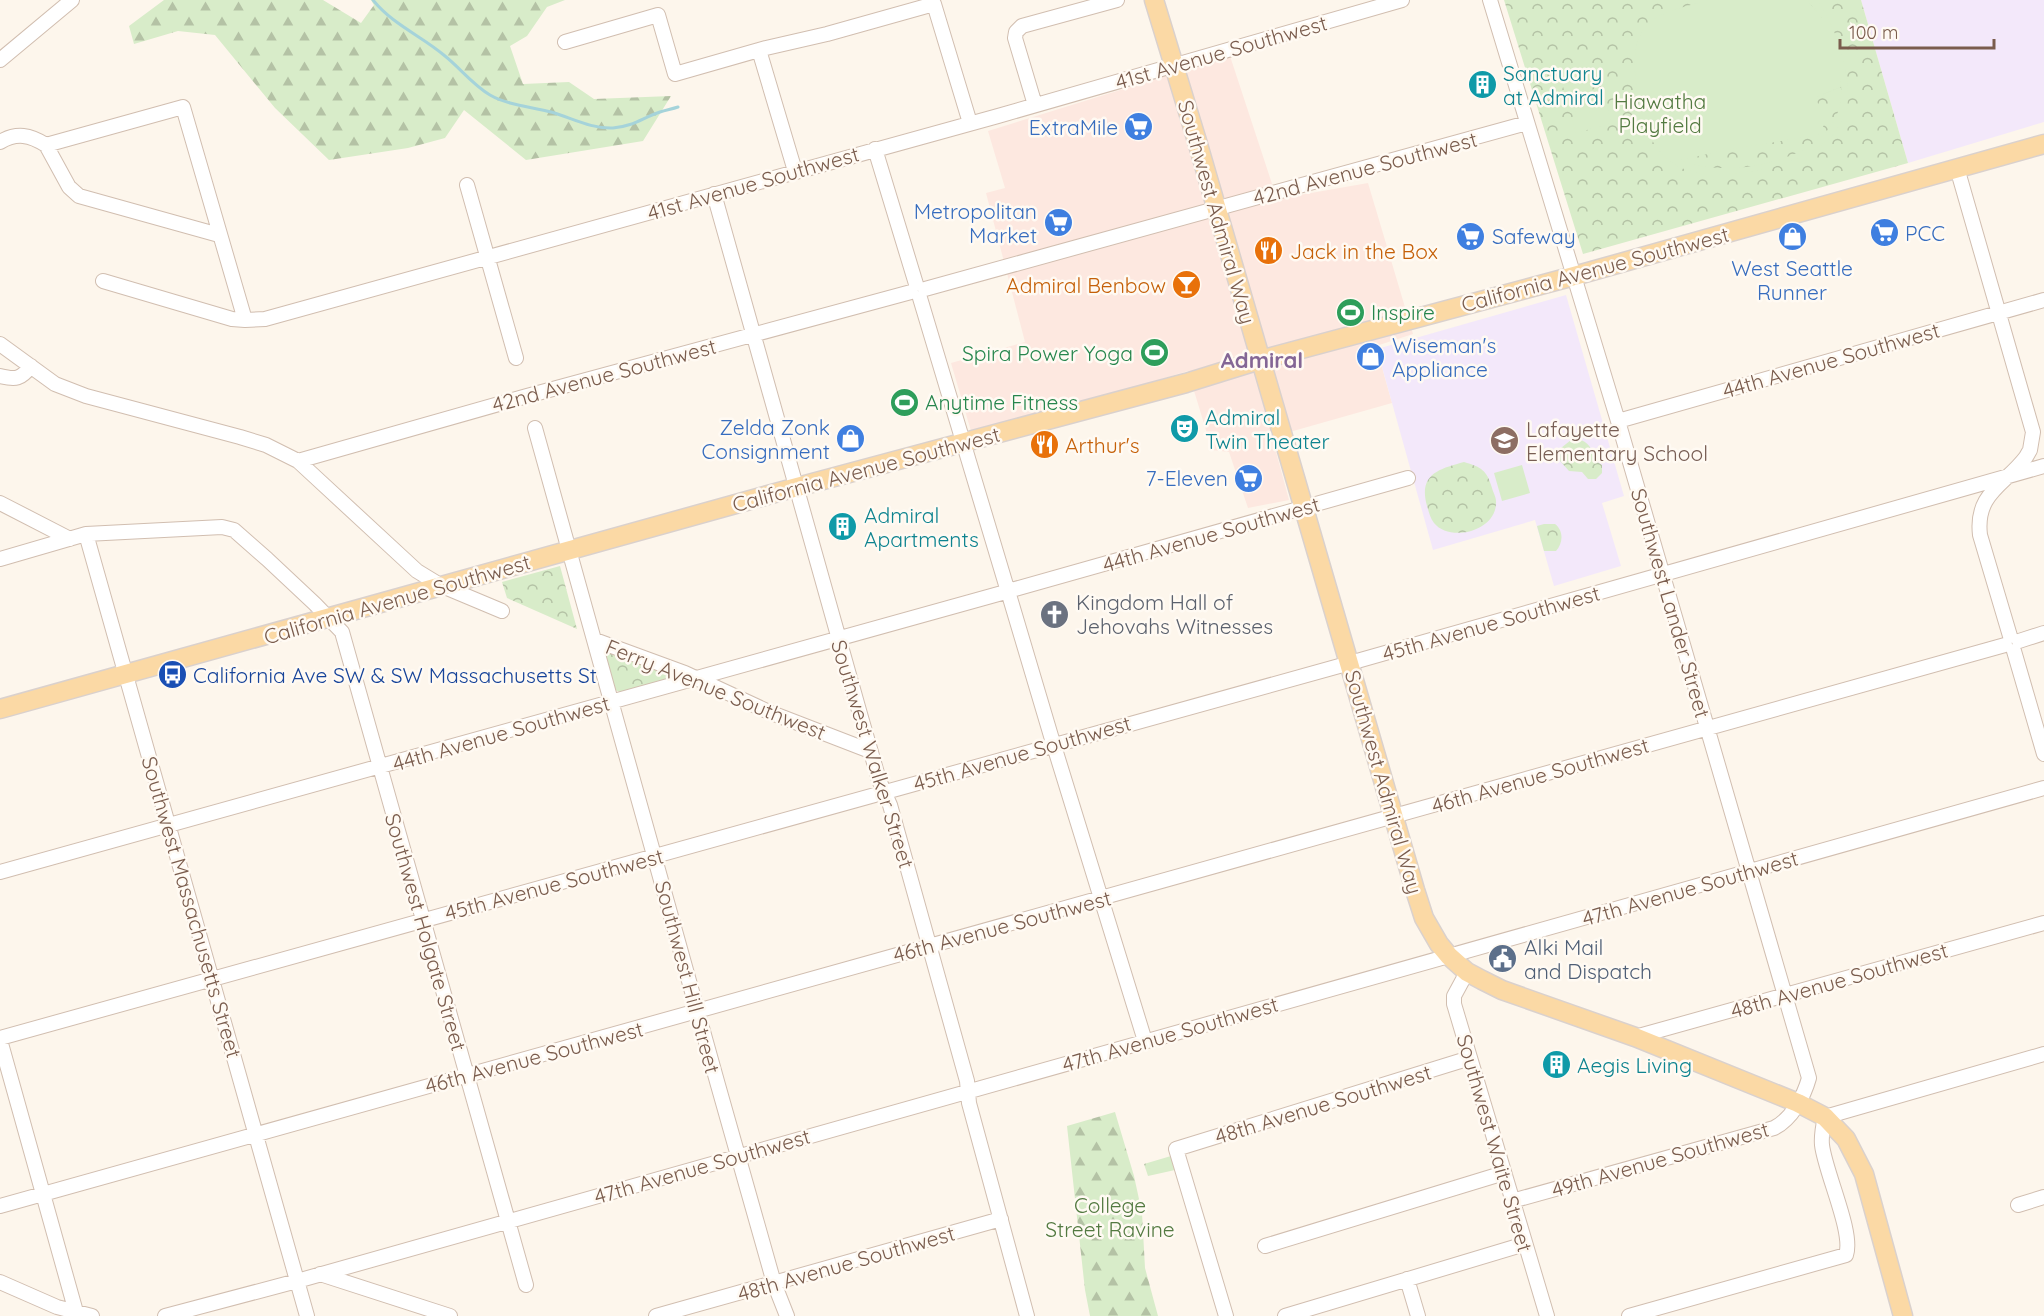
<svg xmlns="http://www.w3.org/2000/svg" width="2044" height="1316" viewBox="0 0 2044 1316" font-family="Quicksand,sans-serif">
<style>
.commercial{fill:#fde8e0}
.education{fill:#f3e8fa}
.grass{fill:url(#grass-tufts)}
.forest{fill:url(#forest-firs)}
.park{fill:url(#park-crowns)}
.garden{fill:#d8ecc9;fill-rule:evenodd}
.lines{fill:none;stroke-linecap:round;stroke-linejoin:round}
.stream{stroke:#a5d3da;stroke-width:3}
.minor-casing{stroke:#d1beb0;stroke-width:16}
.major-casing{stroke:#dad1cd;stroke-width:21}
.minor{stroke:#fff;stroke-width:14}
.major{stroke:#fbd9a5;stroke-width:18}
.labels{text-anchor:middle;dominant-baseline:central;stroke-width:5;stroke-linejoin:round;paint-order:stroke}
.street-label{font-size:21px;fill:#7a5c4d;stroke:#fffaf3}
.culture-label{font-size:21px;fill:#0d838f;stroke:#fffaf3;text-anchor:start}
.park-label{font-size:21px;fill:#537a41;stroke:#fffaf3}
.shop-label{font-size:21px;fill:#366cbe;stroke:#fffaf3;text-anchor:end}
.food-label{font-size:21px;fill:#c56008;stroke:#fffaf3;text-anchor:start}
.leisure-label{font-size:21px;fill:#27864d;stroke:#fffaf3;text-anchor:start}
.education-label{font-size:21px;fill:#785e54;stroke:#fffaf3;text-anchor:start}
.worship-label{font-size:21px;fill:#5b616d;stroke:#fffaf3;text-anchor:start}
.transit-label{font-size:21px;fill:#164399;stroke:#fffaf3;text-anchor:start}
.service-label{font-size:21px;fill:#4e5e75;stroke:#fffaf3;text-anchor:start}
.neighbourhood-label{font-size:22px;font-weight:bold;fill:#846695;stroke:#fffaf3}
</style>
<defs>
<pattern id="grass-tufts" width="24" height="20" patternUnits="userSpaceOnUse" patternTransform="scale(1.5)"><rect width="24" height="20" fill="#d8ecc9"/><path d="M3 7l-1-3M5 7V3M7 7l1-3M15 17l-1-3M17 17v-4M19 17l1-3" fill="none" stroke="#b4c2a5"/></pattern>
<pattern id="forest-firs" width="22" height="20" patternUnits="userSpaceOnUse" patternTransform="scale(1.5)"><rect width="22" height="20" fill="#d8ecc9"/><path d="M5 1l3.5 6h-7zM16 11l3.5 6h-7z" fill="#b4c2a5"/></pattern>
<pattern id="park-crowns" width="20" height="18" patternUnits="userSpaceOnUse" patternTransform="scale(1.5)"><rect width="20" height="18" fill="#d8ecc9"/><path d="M2 6a3 3 0 1 1 6 0M12 15a3 3 0 1 1 6 0" fill="none" stroke="#b4c2a5"/></pattern>
</defs>
<rect width="100%" height="100%" fill="#fdf6ec"/>
<!-- commercial -->
<path class="commercial" d="M1230,56L1277,199L1368,183L1413,334L1376,346L1392,403L1272,437L1289,500L1248,508L1229,452L1212,450L1188,371L1070,406L971,431L951,363L1025,342L986,193L1005,188L988,131Z"/>
<!-- education -->
<path class="education" d="M1861,0H2044V122L1908,163Z
M1566,295L1624,496L1602,503L1621,566L1554,586L1535,520L1433,550L1377,349Z"/>
<!-- grass -->
<path class="grass" d="M1171,1156L1175,1170L1148,1176L1144,1164Z"/>
<!-- forest -->
<path class="forest" d="M164,0H323L361,23L374,5L371,0H565L547,7L527,36L510,46L523,84L569,82L594,99L671,96L643,141L526,160L464,110L445,138L408,148L329,160L275,108L215,35L178,31L134,44L129,26Z
M1115,1112L1134,1176L1142,1213L1145,1268L1158,1316H1090L1085,1290L1067,1126Z"/>
<!-- park -->
<path class="park" d="M1504,0H1861L1908,163L1583,254Z
M1578,439C1588,442 1593,448 1593,459L1602,465V473L1596,479H1588L1582,472L1569,471L1560,461L1561,448L1571,440Z
M1464,462C1481,467 1487,470 1492,488C1493,492 1496,497 1496,501C1498,531 1450,543 1434,523C1430,518 1429,512 1427,506C1418,474 1439,469 1464,462Z
M1544,524H1555C1564,531 1563,543 1556,551H1544L1537,526Z
M560,566L577,629L507,598L502,582Z
M603,650L672,673L677,677L622,693L613,689Z"/>
<!-- garden -->
<path class="garden" d="M1710,0H1807L1822,18L1809,0H1817C1830,17 1837,38 1843,58C1846,74 1850,91 1847,107C1837,151 1784,167 1746,172C1721,176 1692,177 1671,162C1644,142 1637,102 1635,72C1632,15 1665,12 1710,0ZM1840,75C1843,95 1841,115 1827,131C1799,165 1719,178 1681,160L1725,150L1818,135L1824,125L1816,97L1841,87Z
M1595,66L1600,82L1565,93L1560,77Z
M1601,87L1606,103L1570,113L1566,97Z
M1607,107L1612,123L1576,133L1572,117Z
M1522,465L1530,493L1502,501L1494,473Z"/>
<g class="lines">
<!-- stream -->
<path class="stream" d="M373,0C393,25 422,36 445,56C460,68 473,85 490,95C507,105 532,107 551,112C572,118 591,129 613,128C634,126 642,118 660,112C666,110 672,109 678,107"/>
<defs>
<path id="minor" d="M1490,0L1618,421L1809,1078C1804,1096 1792,1119 1774,1128L1512,1201
M565,42L658,15L675,74L766,48L827,34L934,4L970,123
M759,50L795,171
M0,60L72,0
M1035,105L1015,38L1016,32L1022,26L1117,0
M0,142C17,132 30,135 46,145L183,107L245,320
M46,145L69,187L79,196L219,235
M875,149L916,284
M1957,168L2033,432L2030,450L2026,457C2005,485 1975,493 1980,535L2010,636
M467,185L516,358
M714,194L860,714L879,780L890,805L967,1081L969,1103L1027,1316
M103,281L232,319L245,320L265,319L998,116L1402,0
M925,289L1527,123
M920,298L1006,585
M0,344L55,384L86,396L240,437L266,445L298,461L417,571L440,585L502,611
M0,376C16,380 21,379 31,366
M1618,421L2044,300
M535,428L718,1085L774,1283L787,1316
M298,461L527,396L911,292
M0,503L70,539
M86,534L307,1316
M0,559L86,534L222,527L234,530L267,559L315,604L342,632L526,1285
M1015,589L1408,478
M1010,598L1051,736L1145,1041
M595,640L685,673L769,712L870,751
M2019,641L2044,633
M2014,651L2044,754
M0,872L1002,593
M1467,972L1454,996V1004L1547,1316
M1635,1037L2044,923
M0,1038L1350,663L2044,466
M0,1040L76,1312
M2018,1205L2044,1197
M0,1206L2005,645
M1265,1246L1504,1173
M320,1274L450,1316
M1407,1279L1418,1316
M0,1282L57,1307L92,1316
M165,1316L297,1281L2044,788
M656,1316L1001,1219
M1226,1316L1176,1149L1470,1058
M1285,1316L1525,1244
M1629,1316L1846,1255C1854,1233 1825,1172 1822,1145C1821,1135 1823,1126 1825,1117L2044,1054"/>
<path id="major" d="M1154,0L1197,141L1415,890L1424,918L1439,944L1449,956L1467,972L1482,980L1502,990L1635,1037L1798,1103L1825,1117L1846,1139L1864,1174L1903,1316
M0,709L786,490L1186,383L1260,360L1574,276L2044,144"/>
</defs>
<!-- minor casing -->
<use href="#minor" class="minor-casing"/>
<!-- major casing -->
<use href="#major" class="major-casing"/>
<!-- minor -->
<use href="#minor" class="minor"/>
<!-- major -->
<use href="#major" class="major"/>
</g>
<!-- icons -->
<defs>
<symbol id="building-disc" viewBox="-11 -11 22 22"><circle r="9.5" fill="#0f9aa8" stroke="#fffaf3"/><path d="M-4-6H4V6H1V3H-1V6H-4ZM-2.5-4.3h1.7v1.8h-1.7ZM.8-4.3h1.7v1.8H.8ZM-2.5-1h1.7V.8h-1.7ZM.8-1h1.7V.8H.8Z" fill="#fff"/></symbol>
<symbol id="supermarket-disc" viewBox="-11 -11 22 22"><circle r="9.5" fill="#3f7fe0" stroke="#fffaf3"/><path d="M-6-5.5h2.5l.6 2H6L4.5 2H-2.5L-4.4-4H-6ZM-1.5 3.2a1.3 1.3 0 1 0 .1 0ZM3 3.2a1.3 1.3 0 1 0 .1 0Z" fill="#fff"/></symbol>
<symbol id="shop-disc" viewBox="-11 -11 22 22"><circle r="9.5" fill="#3f7fe0" stroke="#fffaf3"/><path d="M-5-2.5h2.3a2.7 3.5 0 0 1 5.4 0H5L5.5 6h-11ZM-1.5-2.5h3a1.5 2.3 0 0 0-3 0Z" fill="#fff"/></symbol>
<symbol id="restaurant-disc" viewBox="-11 -11 22 22"><circle r="9.5" fill="#e8710a" stroke="#fffaf3"/><path d="M-5-6h1v4h1v-4h1v4h1v-4h1v5L-1.5 .5V6h-2V.5L-5-1ZM5-6V6H3V1.5H1.5Q1.5-4 5-6Z" fill="#fff"/></symbol>
<symbol id="bar-disc" viewBox="-11 -11 22 22"><circle r="9.5" fill="#e8710a" stroke="#fffaf3"/><path d="M-6-5H6L.8 .8V4.5H3.5V6h-7V4.5H-.8V.8Z" fill="#fff"/></symbol>
<symbol id="stadium-disc" viewBox="-11 -11 22 22"><circle r="9.5" fill="#2e9e5b" stroke="#fffaf3"/><path d="M0-5a6.5 5 0 1 0 0 10a6.5 5 0 1 0 0-10ZM-3.5-1.8h7v3.6h-7Z" fill="#fff"/></symbol>
<symbol id="theatre-disc" viewBox="-11 -11 22 22"><circle r="9.5" fill="#0f9aa8" stroke="#fffaf3"/><path d="M-5-5.5Q0-4 5-5.5V0Q5 5 0 6Q-5 5-5 0ZM-3.3-2.5H-1v1.5H-3.3ZM1-2.5H3.3v1.5H1ZM-2.8 1Q0 5.5 2.8 1Z" fill="#fff"/></symbol>
<symbol id="school-disc" viewBox="-11 -11 22 22"><circle r="9.5" fill="#8d6e63" stroke="#fffaf3"/><path d="M0-5L7-2L0 1L-7-2ZM-4 1L0 2.5L4 1V4Q0 6-4 4Z" fill="#fff"/></symbol>
<symbol id="church-disc" viewBox="-11 -11 22 22"><circle r="9.5" fill="#6b7280" stroke="#fffaf3"/><path d="M-1.2-6h2.4v3.5h3.3v2.4h-3.3V6h-2.4V-.1h-3.3v-2.4h3.3Z" fill="#fff"/></symbol>
<symbol id="bus-disc" viewBox="-11 -11 22 22"><circle r="9.5" fill="#1a4fb4" stroke="#fffaf3"/><path d="M-5-6H5V4H4V6H2V4H-2V6H-4V4H-5ZM-3.5-4V0h7V-4ZM-3.5 1.2v1.5H-2V1.2ZM2 1.2v1.5H3.5V1.2Z" fill="#fff"/></symbol>
<symbol id="civic-disc" viewBox="-11 -11 22 22"><circle r="9.5" fill="#5c6f8a" stroke="#fffaf3"/><path d="M-.6-6.5H3V-4.5H.6V-3L4-1V1h2V6H-6V1h2V-1L-.6-3ZM-1.2 2.5V6h2.4V2.5Z" fill="#fff"/></symbol>
</defs>
<g fill-rule="evenodd">
<use href="#building-disc" x="1466" y="68" width="33" height="33"/>
<use href="#supermarket-disc" x="1122" y="110" width="33" height="33"/>
<use href="#supermarket-disc" x="1042" y="206" width="33" height="33"/>
<use href="#supermarket-disc" x="1868" y="216" width="33" height="33"/>
<use href="#supermarket-disc" x="1454" y="220" width="33" height="33"/>
<use href="#shop-disc" x="1776" y="220" width="33" height="33"/>
<use href="#restaurant-disc" x="1252" y="234" width="33" height="33"/>
<use href="#bar-disc" x="1170" y="268" width="33" height="33"/>
<use href="#stadium-disc" x="1334" y="296" width="33" height="33"/>
<use href="#stadium-disc" x="1138" y="336" width="33" height="33"/>
<use href="#shop-disc" x="1354" y="340" width="33" height="33"/>
<use href="#stadium-disc" x="888" y="386" width="33" height="33"/>
<use href="#theatre-disc" x="1168" y="412" width="33" height="33"/>
<use href="#shop-disc" x="834" y="422" width="33" height="33"/>
<use href="#school-disc" x="1488" y="424" width="33" height="33"/>
<use href="#restaurant-disc" x="1028" y="428" width="33" height="33"/>
<use href="#supermarket-disc" x="1232" y="462" width="33" height="33"/>
<use href="#building-disc" x="826" y="510" width="33" height="33"/>
<use href="#church-disc" x="1038" y="598" width="33" height="33"/>
<use href="#bus-disc" x="156" y="658" width="33" height="33"/>
<use href="#civic-disc" x="1486" y="942" width="33" height="33"/>
<use href="#building-disc" x="1540" y="1048" width="33" height="33"/>
</g>
<g class="labels">
<!-- street labels -->
<g class="street-label">
<text transform="translate(1221 52) rotate(-16)">41st Avenue Southwest</text>
<text transform="translate(1365 168) rotate(-15)">42nd Avenue Southwest</text>
<text transform="translate(753 183) rotate(-16)">41st Avenue Southwest</text>
<text transform="translate(1217 212) rotate(74)">Southwest Admiral Way</text>
<text transform="translate(1595 269) rotate(-15)">California Avenue Southwest</text>
<text transform="translate(1831 360) rotate(-16)">44th Avenue Southwest</text>
<text transform="translate(604 375) rotate(-15)">42nd Avenue Southwest</text>
<text transform="translate(866 469) rotate(-15)">California Avenue Southwest</text>
<text transform="translate(1211 534) rotate(-16)">44th Avenue Southwest</text>
<text transform="translate(397 599) rotate(-16)">California Avenue Southwest</text>
<text transform="translate(1671 603) rotate(74)">Southwest Lander Street</text>
<text transform="translate(1491 623) rotate(-16)">45th Avenue Southwest</text>
<text transform="translate(716 689) rotate(22)">Ferry Avenue Southwest</text>
<text transform="translate(501 733) rotate(-16)">44th Avenue Southwest</text>
<text transform="translate(1022 753) rotate(-16)">45th Avenue Southwest</text>
<text transform="translate(873 754) rotate(73)">Southwest Walker Street</text>
<text transform="translate(1540 775) rotate(-16)">46th Avenue Southwest</text>
<text transform="translate(1384 782) rotate(74)">Southwest Admiral Way</text>
<text transform="translate(554 884) rotate(-15)">45th Avenue Southwest</text>
<text transform="translate(1690 888) rotate(-16)">47th Avenue Southwest</text>
<text transform="translate(192 907) rotate(74)">Southwest Massachusetts Street</text>
<text transform="translate(1002 926) rotate(-15)">46th Avenue Southwest</text>
<text transform="translate(426 932) rotate(74)">Southwest Holgate Street</text>
<text transform="translate(688 977) rotate(75)">Southwest Hill Street</text>
<text transform="translate(1839 980) rotate(-16)">48th Avenue Southwest</text>
<text transform="translate(1170 1034) rotate(-16)">47th Avenue Southwest</text>
<text transform="translate(534 1057) rotate(-15)">46th Avenue Southwest</text>
<text transform="translate(1323 1104) rotate(-17)">48th Avenue Southwest</text>
<text transform="translate(1495 1143) rotate(74)">Southwest Waite Street</text>
<text transform="translate(1660 1159) rotate(-16)">49th Avenue Southwest</text>
<text transform="translate(702 1166) rotate(-16)">47th Avenue Southwest</text>
<text transform="translate(846 1263) rotate(-16)">48th Avenue Southwest</text>
</g>
<!-- culture labels -->
<g class="culture-label">
<text x="1503" y="73">Sanctuary<tspan x="1503" dy="24">at Admiral</tspan></text>
<text x="1205" y="417">Admiral<tspan x="1205" dy="24">Twin Theater</tspan></text>
<text x="864" y="515">Admiral<tspan x="864" dy="24">Apartments</tspan></text>
<text x="1577" y="1065">Aegis Living</text>
</g>
<!-- park labels -->
<g class="park-label">
<text x="1660" y="101">Hiawatha<tspan x="1660" dy="24">Playfield</tspan></text>
<text x="1110" y="1205">College<tspan x="1110" dy="24">Street Ravine</tspan></text>
</g>
<!-- shop labels -->
<g class="shop-label">
<text x="1118" y="127">ExtraMile</text>
<text x="1037" y="211">Metropolitan<tspan x="1037" dy="24">Market</tspan></text>
<text x="1905" y="233" text-anchor="start">PCC</text>
<text x="1492" y="236" text-anchor="start">Safeway</text>
<text x="1792" y="268" text-anchor="middle">West Seattle<tspan x="1792" dy="24">Runner</tspan></text>
<text x="1392" y="345" text-anchor="start">Wiseman's<tspan x="1392" dy="24">Appliance</tspan></text>
<text x="830" y="427">Zelda Zonk<tspan x="830" dy="24">Consignment</tspan></text>
<text x="1228" y="478">7-Eleven</text>
</g>
<!-- food labels -->
<g class="food-label">
<text x="1290" y="251">Jack in the Box</text>
<text x="1166" y="285" text-anchor="end">Admiral Benbow</text>
<text x="1065" y="445">Arthur's</text>
</g>
<!-- leisure labels -->
<g class="leisure-label">
<text x="1371" y="312">Inspire</text>
<text x="1133" y="353" text-anchor="end">Spira Power Yoga</text>
<text x="925" y="402">Anytime Fitness</text>
</g>
<!-- education labels -->
<g class="education-label">
<text x="1526" y="429">Lafayette<tspan x="1526" dy="24">Elementary School</tspan></text>
</g>
<!-- worship labels -->
<g class="worship-label">
<text x="1076" y="602">Kingdom Hall of<tspan x="1076" dy="24">Jehovahs Witnesses</tspan></text>
</g>
<!-- transit labels -->
<g class="transit-label">
<text x="193" y="675">California Ave SW &amp; SW Massachusetts St</text>
</g>
<!-- service labels -->
<g class="service-label">
<text x="1524" y="947">Alki Mail<tspan x="1524" dy="24">and Dispatch</tspan></text>
</g>
<!-- neighbourhood labels -->
<g class="neighbourhood-label">
<text x="1262" y="360">Admiral</text>
</g>
</g>
<!-- scale -->
<path d="M1840 39v9h154v-9" fill="none" stroke="#7a5c4d" stroke-width="3"/>
<text x="1849" y="39" font-size="18" fill="#7a5c4d" stroke="#fffaf3" stroke-width="4.5" paint-order="stroke">100 m</text>
</svg>
